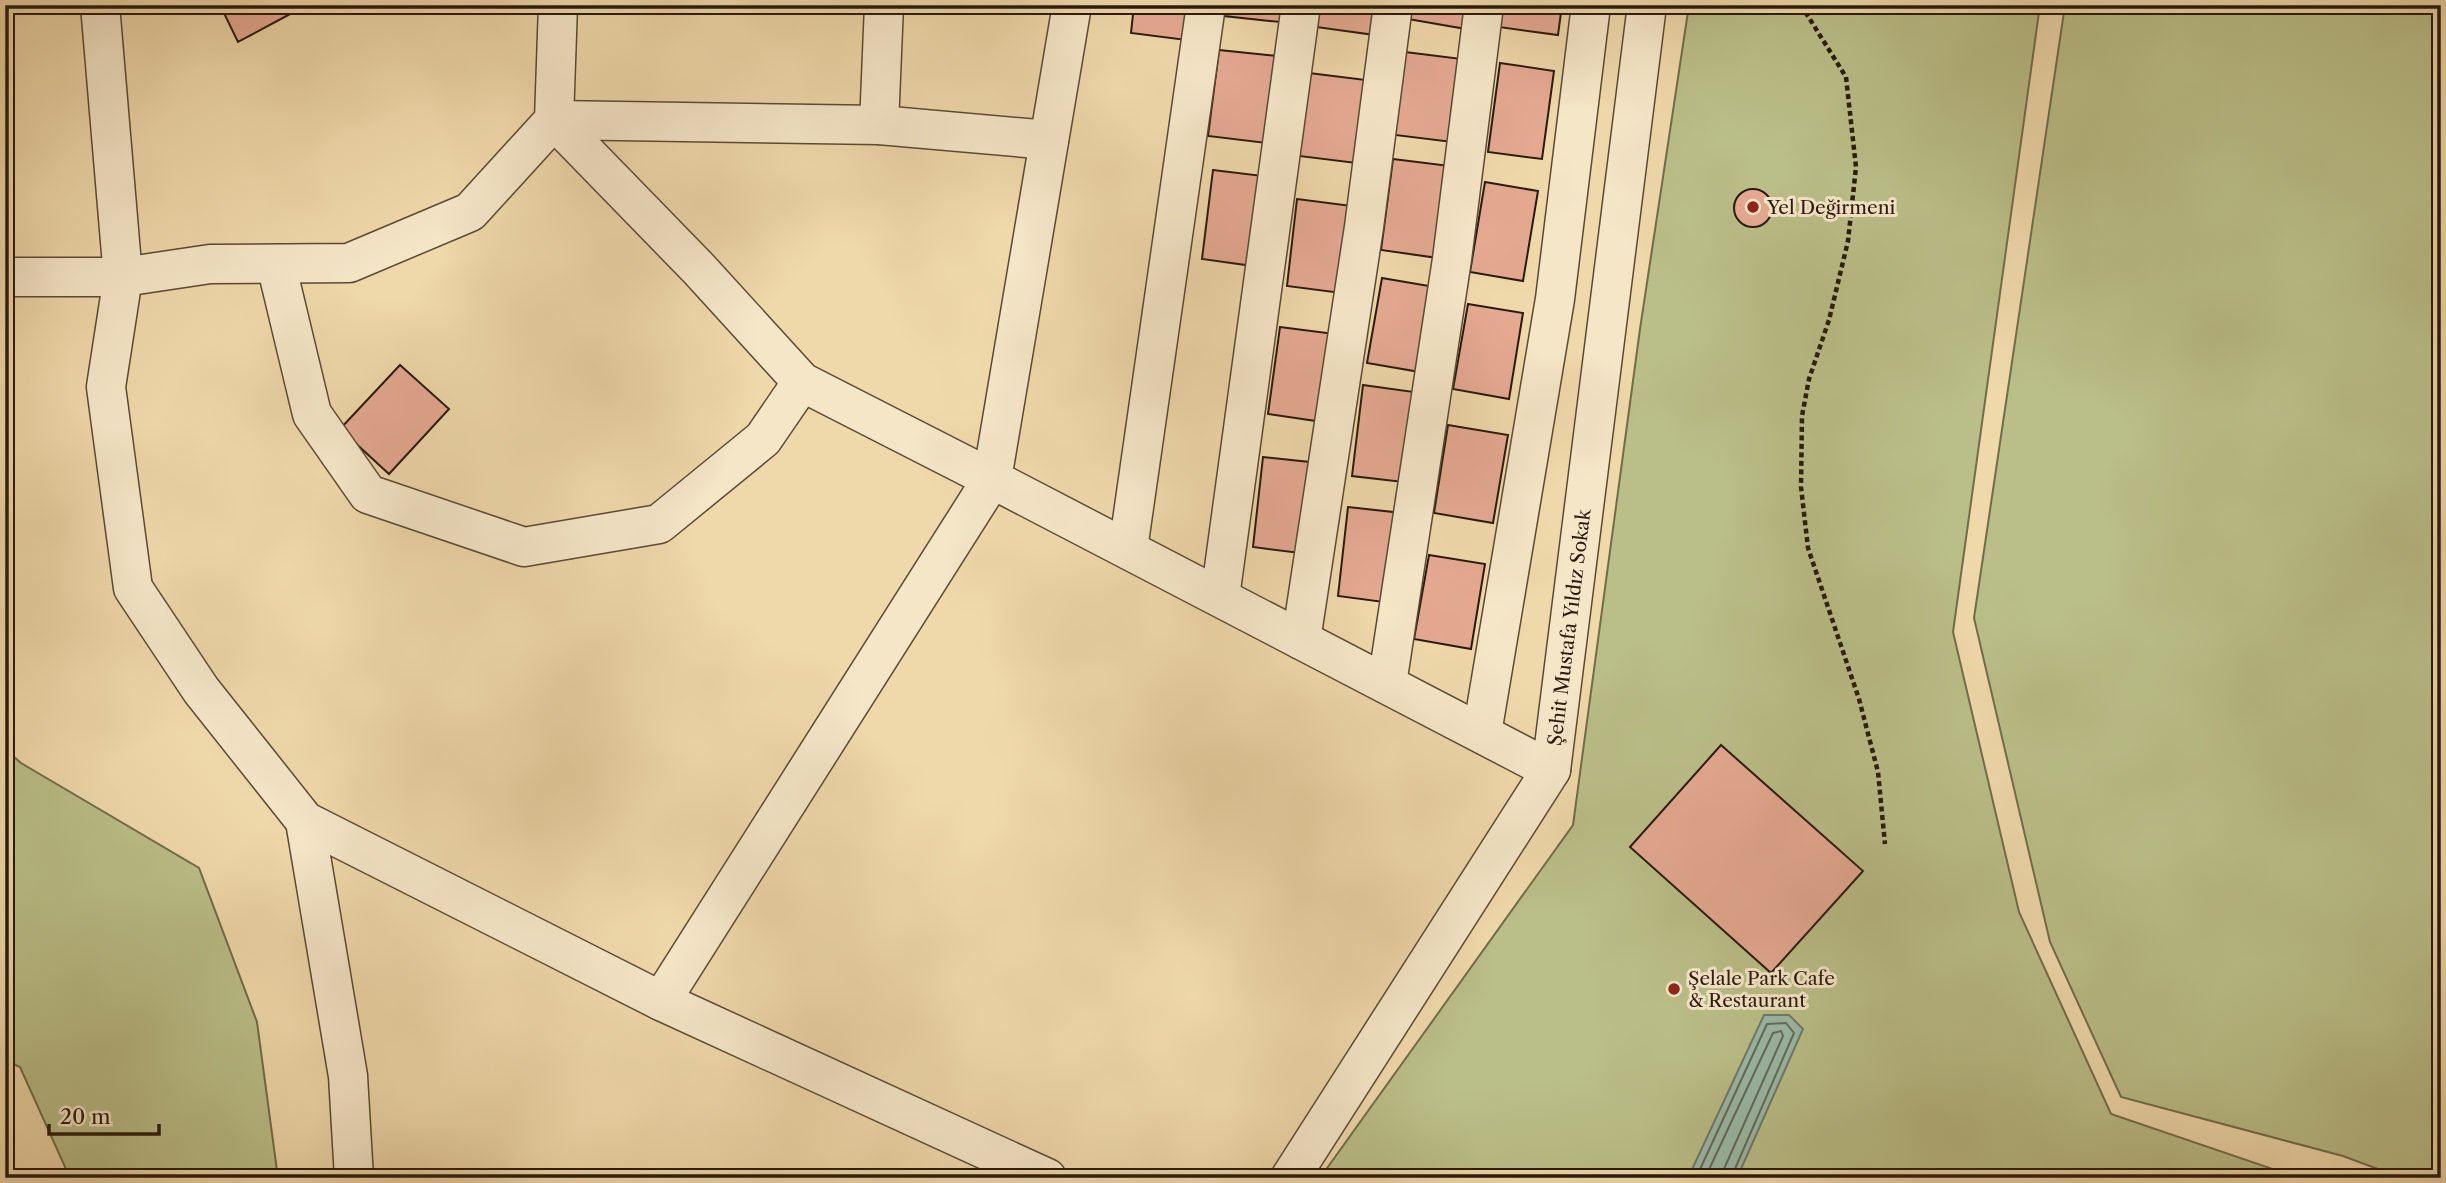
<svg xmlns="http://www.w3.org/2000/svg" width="2446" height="1183" viewBox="0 0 2446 1183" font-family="'Libre Caslon Text',serif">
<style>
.green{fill:#babe88;stroke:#726c4b;stroke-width:2}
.water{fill:#9abaa8;stroke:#6d7a6a;stroke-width:2}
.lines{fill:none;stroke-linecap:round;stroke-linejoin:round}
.shore{stroke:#626a5b;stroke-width:2}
.building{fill:#e5a992;stroke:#291a0e;stroke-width:2}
.minor-casing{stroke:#5a4a35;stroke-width:41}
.path{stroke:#291a0e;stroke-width:4.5;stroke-dasharray:5 3.5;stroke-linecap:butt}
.minor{stroke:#f5e6c8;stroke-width:38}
.poi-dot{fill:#8f2418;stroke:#f5e6c8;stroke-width:2.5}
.labels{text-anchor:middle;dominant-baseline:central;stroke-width:6;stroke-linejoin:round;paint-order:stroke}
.poi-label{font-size:19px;fill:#291a0e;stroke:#f5e6c8;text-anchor:start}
.street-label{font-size:19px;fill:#291a0e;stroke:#f5e6c8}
</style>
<rect width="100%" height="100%" fill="#efd8aa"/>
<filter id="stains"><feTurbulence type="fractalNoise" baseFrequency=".00286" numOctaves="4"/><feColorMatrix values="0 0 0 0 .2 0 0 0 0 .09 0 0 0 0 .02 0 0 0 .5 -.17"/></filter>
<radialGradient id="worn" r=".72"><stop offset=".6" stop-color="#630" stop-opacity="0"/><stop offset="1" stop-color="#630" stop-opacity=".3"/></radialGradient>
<!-- green -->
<path class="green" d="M1689,5H2040L1953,632L2019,912L2111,1114L2299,1178H1320L1573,825L1640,329Z
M2065,5H2441V1178H2402L2343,1156L2121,1097L2050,942L1974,618Z
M5,749L21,763L199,868L257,1022L278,1178H70L20,1067L5,1060Z"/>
<!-- water -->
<path class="water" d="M1764,1015H1789L1803,1029L1737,1178H1688Z"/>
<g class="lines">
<!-- shore -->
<path class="shore" d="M1696,1178L1767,1024L1786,1023L1794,1033L1731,1178
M1705,1178L1773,1033L1781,1031L1783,1036L1724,1169L1722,1178"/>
</g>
<!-- building -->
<path class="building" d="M220,5H307L238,42Z
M1134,5H1190L1186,40L1131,33Z
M1225,5H1282L1280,22L1224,16Z
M1319,5H1379L1375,35L1316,27Z
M1411,5H1470L1466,29L1408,19Z
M1502,5H1562L1558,35L1499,27Z
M1219,50L1277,56L1266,143L1208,136Z
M1405,52L1462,59L1452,142L1395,135Z
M1500,63L1554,71L1542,159L1488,152Z
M1309,73L1366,80L1356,163L1299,156Z
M1393,159L1450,166L1438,258L1381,250Z
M1213,170L1263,176L1253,266L1202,259Z
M1485,182L1538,191L1523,281L1470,272Z
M1734 208a19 19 0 1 1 38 0a19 19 0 1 1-38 0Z
M1297,199L1352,206L1341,293L1287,286Z
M1382,278L1435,287L1420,372L1367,363Z
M1468,304L1523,313L1509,399L1453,389Z
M1280,327L1335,334L1323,422L1268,414Z
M400,365L449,409L389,474L340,429Z
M1363,385L1414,392L1403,482L1352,476Z
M1448,425L1508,435L1493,523L1434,513Z
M1263,457L1319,463L1308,554L1253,547Z
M1348,507L1402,513L1391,603L1338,596Z
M1429,555L1485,564L1471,649L1414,639Z
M1721,745L1863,871L1771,973L1630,847Z"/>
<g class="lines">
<defs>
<g id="minor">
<path d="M100,5L123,277L106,387L133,588L201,690L305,821L661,1001L992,479L1551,770"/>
<path d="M554,120L699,269L802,382L992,479L1072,5"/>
<path d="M554,120L879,125L1049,140"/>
<path d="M879,125L884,5"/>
<path d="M276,264L312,414L368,494L524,547L659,524L763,439L802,382"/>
<path d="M5,277H123L210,264L349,263L470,212L554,120L558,5"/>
<path d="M1128,549L1206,5"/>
<path d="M1220,597L1301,5"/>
<path d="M1301,640L1364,227L1393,5"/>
<path d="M1387,684L1452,259L1484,5"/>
<path d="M1482,733L1555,299L1591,5"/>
<path d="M305,821L348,1076L354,1178"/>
<path d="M661,1001L1047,1178"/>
<path id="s1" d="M1290,1178L1551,770L1647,5"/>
</g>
</defs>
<!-- minor casing -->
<use href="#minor" class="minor-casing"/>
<!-- path -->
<path class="path" d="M1801,5L1846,77L1856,167L1848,241L1829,320L1809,379L1802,416L1801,487L1808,548L1859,699L1878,772L1885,844"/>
<!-- minor -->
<use href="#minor" class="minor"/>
</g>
<!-- markers -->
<g class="poi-dot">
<circle cx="1753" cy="207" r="7"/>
<circle cx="1674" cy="989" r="7"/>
</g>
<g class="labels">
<!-- poi labels -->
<g class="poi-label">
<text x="1767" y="207">Yel Değirmeni</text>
<text x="1688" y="978">Şelale Park Cafe<tspan x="1688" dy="22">&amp; Restaurant</tspan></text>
</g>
<!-- street labels -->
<g class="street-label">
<text stroke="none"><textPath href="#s1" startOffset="628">Şehit Mustafa Yıldız Sokak</textPath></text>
</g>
</g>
<!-- margin -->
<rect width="2446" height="1183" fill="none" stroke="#efd8aa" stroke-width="28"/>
<rect x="7" y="7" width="2432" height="1169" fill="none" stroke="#291a0e" stroke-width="3.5"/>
<rect x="14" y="14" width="2418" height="1155" fill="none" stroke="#291a0e" stroke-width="2"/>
<!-- scale -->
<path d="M49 1124v10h110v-10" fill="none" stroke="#291a0e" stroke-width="3.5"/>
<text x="60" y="1124" font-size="21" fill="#291a0e" stroke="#f5e6c8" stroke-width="5" paint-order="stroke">20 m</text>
<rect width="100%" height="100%" filter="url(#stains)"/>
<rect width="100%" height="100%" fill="url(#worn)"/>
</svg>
